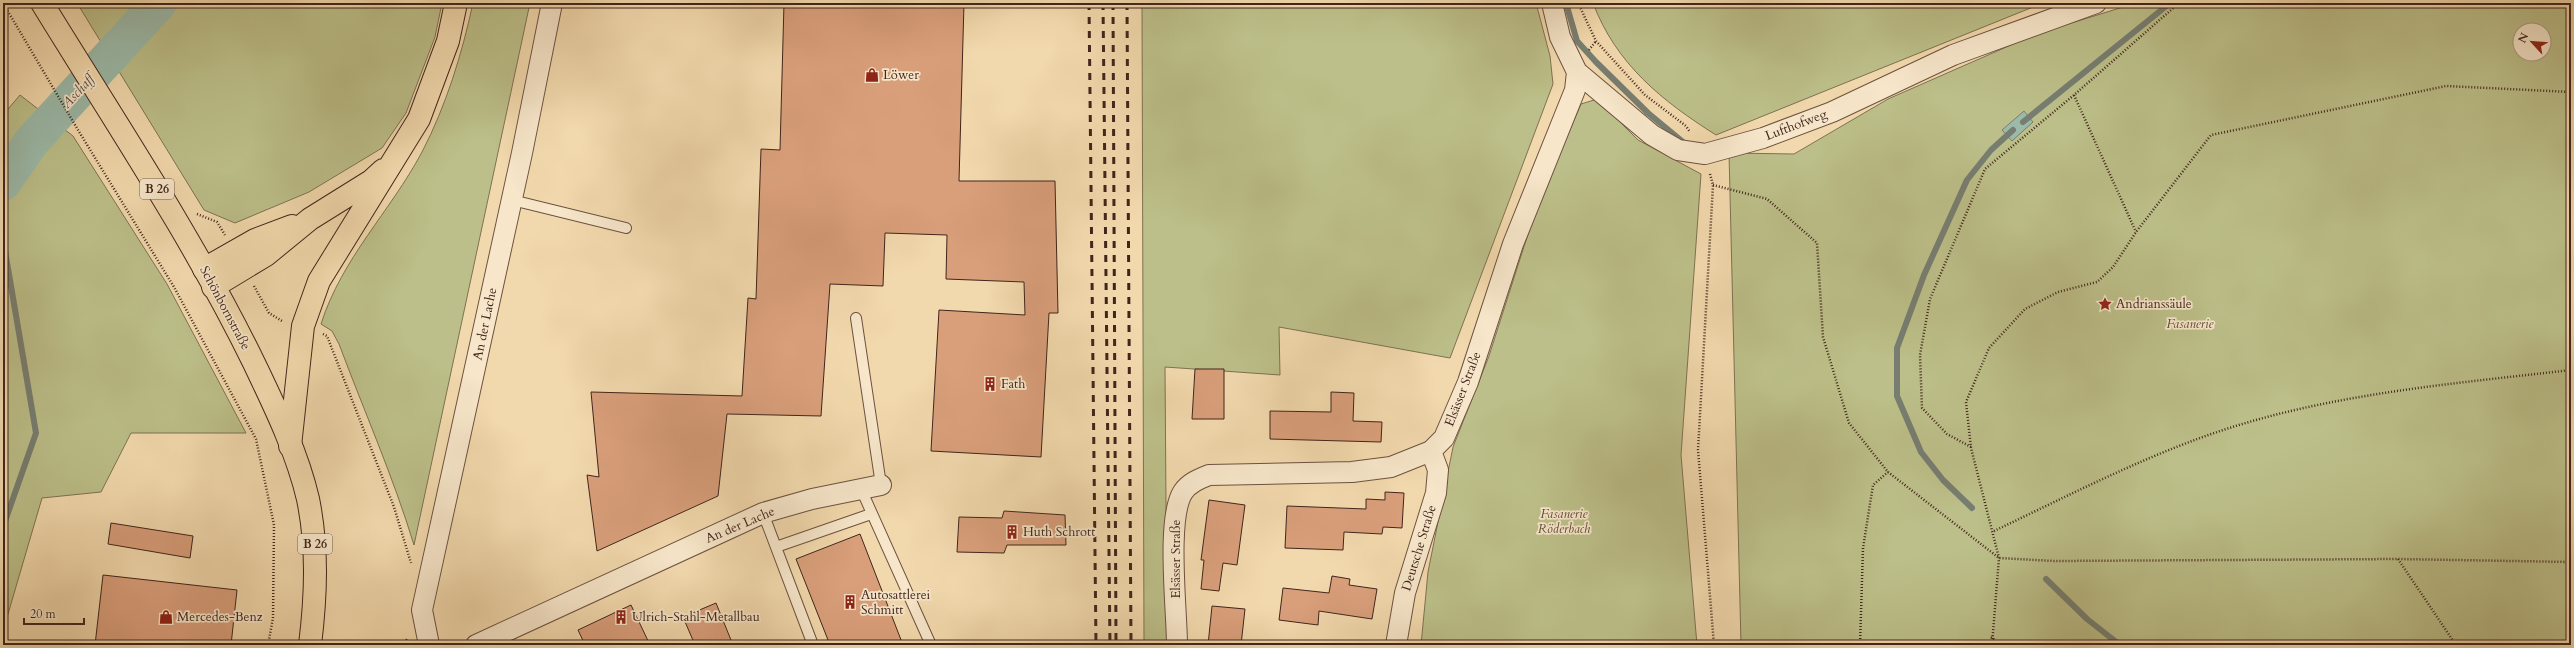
<svg xmlns="http://www.w3.org/2000/svg" width="2574" height="648" viewBox="0 0 2574 648" font-family="Cardo,serif">
<style>
.green{fill:#bcbf89;stroke:#7e7252;fill-rule:evenodd}
.water{fill:#9bbaa9;stroke:#777e71}
.lines{fill:none;stroke-linecap:round;stroke-linejoin:round}
.stream{stroke:#777e71;stroke-width:6}
.river{stroke:#9bbaa9;stroke-width:36}
.building{fill:#d99f7b;stroke:#41251c}
.lane-casing{stroke:#6d5240;stroke-width:12}
.street-casing{stroke:#6d5240;stroke-width:22}
.primary-casing{stroke:#41251c;stroke-width:24}
.highway-casing{stroke:#41251c;stroke-width:24}
.path{stroke:#41251c;stroke-width:2.5;stroke-dasharray:1 2;stroke-linecap:butt}
.lane{stroke:#f7e6ca;stroke-width:10}
.street{stroke:#f7e6ca;stroke-width:20}
.primary{stroke:#f2d9ad;stroke-width:22}
.highway{stroke:#f2d9ad;stroke-width:22}
.rail{stroke:#41251c;stroke-width:3;stroke-dasharray:7 7;stroke-linecap:butt}
.labels{text-anchor:middle;dominant-baseline:central;stroke-width:3.5;stroke-linejoin:round;paint-order:stroke}
.shield{fill:#f7e6ca;stroke:#785f50;stroke-width:1}
.shield-label{font-size:12px;font-weight:bold;fill:#41251c}
.poi-label{font-size:13px;fill:#41251c;stroke:#f7e6ca;text-anchor:start}
.street-label{font-size:13px;fill:#41251c;stroke:#f7e6ca}
.park-label{font-size:13px;font-style:italic;fill:#604c37;stroke:#f7e6ca}
.water-label{font-size:14px;font-style:italic;fill:#584a3f;stroke:#f7e6ca}
</style>
<rect width="100%" height="100%" fill="#f2d9ad"/>
<filter id="stains"><feTurbulence type="fractalNoise" baseFrequency=".005" numOctaves="4"/><feColorMatrix values="0 0 0 0 .2 0 0 0 0 .09 0 0 0 0 .02 0 0 0 .5 -.17"/></filter>
<radialGradient id="worn" r=".72"><stop offset=".6" stop-color="#630" stop-opacity="0"/><stop offset="1" stop-color="#630" stop-opacity=".3"/></radialGradient>
<!-- green -->
<path class="green" d="M77,3H442L435,37L406,113L382,148L309,192L235,223L204,210Z
M473,3H530L414,545C393,476 364,411 339,344L332,331L321,324C342,258 390,212 422,152C446,106 462,54 473,3Z
M1142,3H1536L1550,56L1553,84L1450,358L1279,327L1280,375L1165,367L1167,645H1144Z
M1593,3H2043L1716,135C1662,101 1616,64 1593,3Z
M2136,3H2571V645H1741L1729,153L1794,154L1888,99L2036,34ZM2520,30H2544V54H2520Z
M20,95L73,136L167,284L246,433H131L101,492L42,498L3,631V115Z
M1597,99L1638,140L1701,174L1681,455L1697,645H1421L1428,572L1453,447L1489,356L1536,209L1581,104Z"/>
<!-- water -->
<path class="water" d="M2024,111L2033,122L2012,141L2002,130Z"/>
<g class="lines">
<!-- stream -->
<path class="stream" d="M1566,3L1577,41L1596,62L1648,113L1683,142
M2023,122L2170,3
M3,239L36,433L3,527
M1972,508L1943,480L1921,452L1897,396V348L1924,275L1967,180L1991,150L2013,130
M2046,579L2087,619L2120,645"/>
<!-- river -->
<path class="river" d="M3,183L32,141L159,3"/>
</g>
<!-- building -->
<path class="building" d="M784,3H964L959,181H1055L1058,313H1049L1041,457L931,451L939,310L1025,315L1024,282L946,279L947,235L885,233L883,286L830,284L821,416L727,414L718,496L597,551L587,475L599,477L591,392L742,396L748,298L756,299L761,149L780,150Z
M1195,369H1224V419H1192Z
M1331,392L1354,393L1353,421L1382,422L1381,442L1270,439V411L1331,412Z
M1385,492L1404,493L1402,528L1383,527L1382,534L1344,532L1343,550L1285,548L1287,506L1366,509V499L1385,500Z
M1209,500L1245,505L1237,565L1223,563L1219,591L1201,589L1204,560H1201Z
M1004,511L1065,515L1066,545H1007L1004,553L957,552L959,517L1002,518Z
M111,523L193,536L190,558L108,544Z
M860,534L903,645H830L796,559Z
M103,575L237,590L231,645H95Z
M1332,576L1350,579L1349,585L1377,589L1372,619L1319,611L1318,625L1279,620L1283,588L1329,593Z
M716,603L733,645H695L683,617Z
M631,605L650,645H585L578,630Z
M1212,606L1245,609L1241,645H1208Z"/>
<g class="lines">
<defs>
<path id="lane" d="M512,200L626,228
M856,318L881,485
M861,489L931,645
M763,513L813,645
M776,547L871,514"/>
<path id="street" d="M1552,3L1560,37L1577,72L1652,135L1678,150L1705,154L1763,138L1832,112L1953,55L2096,3
M429,645L422,610L522,153L552,3
M476,645L763,513L812,499L881,485
M1177,645C1177,611 1166,518 1183,492C1189,483 1199,479 1209,475L1352,472L1391,467L1431,451L1444,438L1468,382L1513,244L1575,90L1577,72
M1396,645L1405,593L1436,493L1438,470L1431,451"/>
<path id="primary" d="M42,3C115,122 193,238 254,363C275,407 297,452 308,499C318,548 316,596 310,645"/>
<path id="highway" d="M204,269L255,240L292,226
M213,287L266,255L310,219L371,181L383,170
M290,446L303,326L319,281L419,119L448,41L456,3"/>
</defs>
<!-- lane casing -->
<use href="#lane" class="lane-casing"/>
<!-- street casing -->
<use href="#street" class="street-casing"/>
<!-- primary casing -->
<use href="#primary" class="primary-casing"/>
<!-- highway casing -->
<use href="#highway" class="highway-casing"/>
<!-- path -->
<path class="path" d="M3,3L78,130L174,287L256,439L274,525L273,618L268,645
M1578,3L1596,41L1645,95L1686,126L1690,132
M1589,50L1596,41
M2074,95L2136,232
M1710,174L1713,185L1698,450L1714,645
M1713,185L1767,199L1817,243L1823,337L1849,423L1888,472L1999,558L2054,561L2398,559L2571,562
M197,214L217,222L225,235
M254,286L269,313L282,321
M323,334L327,336L394,507L411,563
M1971,447L1947,434L1922,408L1920,355L1930,299L1985,169L2074,95L2179,3
M1994,531C2072,494 2156,450 2239,425C2347,392 2460,383 2571,370
M2398,559L2456,645
M1991,637L2001,645
M403,645L407,639
M1860,645L1863,548L1873,485L1888,472
M1992,645L1999,558L1971,448L1966,402L1989,348L2025,309L2058,292L2097,282L2113,267L2136,232L2211,135L2446,86L2571,92"/>
<!-- lane -->
<use href="#lane" class="lane"/>
<!-- street -->
<use href="#street" class="street"/>
<!-- primary -->
<use href="#primary" class="primary"/>
<!-- highway -->
<use href="#highway" class="highway"/>
<!-- rail -->
<path class="rail" d="M1089,3L1096,645
M1103,3L1110,645
M1113,3L1116,645
M1127,3L1131,645"/>
</g>
<!-- icons -->
<defs>
<symbol id="shop-bare" viewBox="-9 -9 18 18"><path d="M-5-2.5h2.3a2.7 3.5 0 0 1 5.4 0H5L5.5 6h-11ZM-1.5-2.5h3a1.5 2.3 0 0 0-3 0Z" fill="#8f2418" stroke="#f7e6ca" stroke-width="2.5" paint-order="stroke"/></symbol>
<symbol id="sight-bare" viewBox="-9 -9 18 18"><path d="M0-6L1.8-2.2L6-1.7L2.9 1.2L3.7 5.4L0 3.3L-3.7 5.4L-2.9 1.2L-6-1.7L-1.8-2.2Z" fill="#8f2418" stroke="#f7e6ca" stroke-width="2.5" paint-order="stroke"/></symbol>
<symbol id="building-bare" viewBox="-9 -9 18 18"><path d="M-4-6H4V6H1V3H-1V6H-4ZM-2.5-4.3h1.7v1.8h-1.7ZM.8-4.3h1.7v1.8H.8ZM-2.5-1h1.7V.8h-1.7ZM.8-1h1.7V.8H.8Z" fill="#8f2418" stroke="#f7e6ca" stroke-width="2.5" paint-order="stroke"/></symbol>
</defs>
<g fill-rule="evenodd">
<use href="#shop-bare" x="862" y="65" width="20" height="20"/>
<use href="#sight-bare" x="2095" y="294" width="20" height="20"/>
<use href="#building-bare" x="980" y="374" width="20" height="20"/>
<use href="#building-bare" x="1002" y="522" width="20" height="20"/>
<use href="#building-bare" x="840" y="592" width="20" height="20"/>
<use href="#shop-bare" x="156" y="607" width="20" height="20"/>
<use href="#building-bare" x="611" y="607" width="20" height="20"/>
</g>
<g class="labels">
<!-- shield labels -->
<g class="shield">
<rect x="140" y="179" width="34" height="20" rx="3"/>
<rect x="298" y="534" width="34" height="20" rx="3"/>
</g>
<g class="shield-label">
<text x="157" y="189">B 26</text>
<text x="315" y="544">B 26</text>
</g>
<!-- poi labels -->
<g class="poi-label">
<text x="883" y="75">Löwer</text>
<text x="2116" y="304">Andrianssäule</text>
<text x="1001" y="384">Fath</text>
<text x="1023" y="532">Huth Schrott</text>
<text x="861" y="595">Autosattlerei<tspan x="861" dy="15">Schmitt</tspan></text>
<text x="177" y="617">Mercedes-Benz</text>
<text x="632" y="617">Ulrich-Stahl-Metallbau</text>
</g>
<!-- street labels -->
<g class="street-label">
<text transform="translate(1796 125) rotate(-21)">Lufthofweg</text>
<text transform="translate(225 308) rotate(62)">Schönbornstraße</text>
<text transform="translate(485 324) rotate(-78)">An der Lache</text>
<text transform="translate(1463 389) rotate(-69)">Elsässer Straße</text>
<text transform="translate(740 525) rotate(-23)">An der Lache</text>
<text transform="translate(1419 548) rotate(-73)">Deutsche Straße</text>
<text transform="translate(1176 559) rotate(-90)">Elsässer Straße</text>
</g>
<!-- park labels -->
<g class="park-label">
<text x="2190" y="324">Fasanerie</text>
<text x="1564" y="514">Fasanerie<tspan x="1564" dy="15">Röderbach</tspan></text>
</g>
<!-- water labels -->
<g class="water-label">
<text transform="translate(78 91) rotate(-47)">Aschaff</text>
</g>
</g>
<!-- margin -->
<rect width="2574" height="648" fill="none" stroke="#f2d9ad" stroke-width="16"/>
<rect x="4" y="4" width="2566" height="640" fill="none" stroke="#41251c" stroke-width="2"/>
<rect x="8" y="8" width="2558" height="632" fill="none" stroke="#41251c"/>
<!-- north arrow -->
<g transform="translate(2532 42) rotate(296)"><circle r="19" fill="#f7e6ca" stroke="#ae9984"/>
<path d="M0-3L7 15L0 10L-7 15Z" fill="#8f2418"/>
<text y="-6" font-size="11" font-weight="bold" text-anchor="middle" fill="#41251c">N</text>
</g>
<!-- scale -->
<path d="M24 618v6h60v-6" fill="none" stroke="#41251c" stroke-width="2"/>
<text x="30" y="618" font-size="12" fill="#41251c" stroke="#f7e6ca" stroke-width="3" paint-order="stroke">20 m</text>
<rect width="100%" height="100%" filter="url(#stains)"/>
<rect width="100%" height="100%" fill="url(#worn)"/>
</svg>
